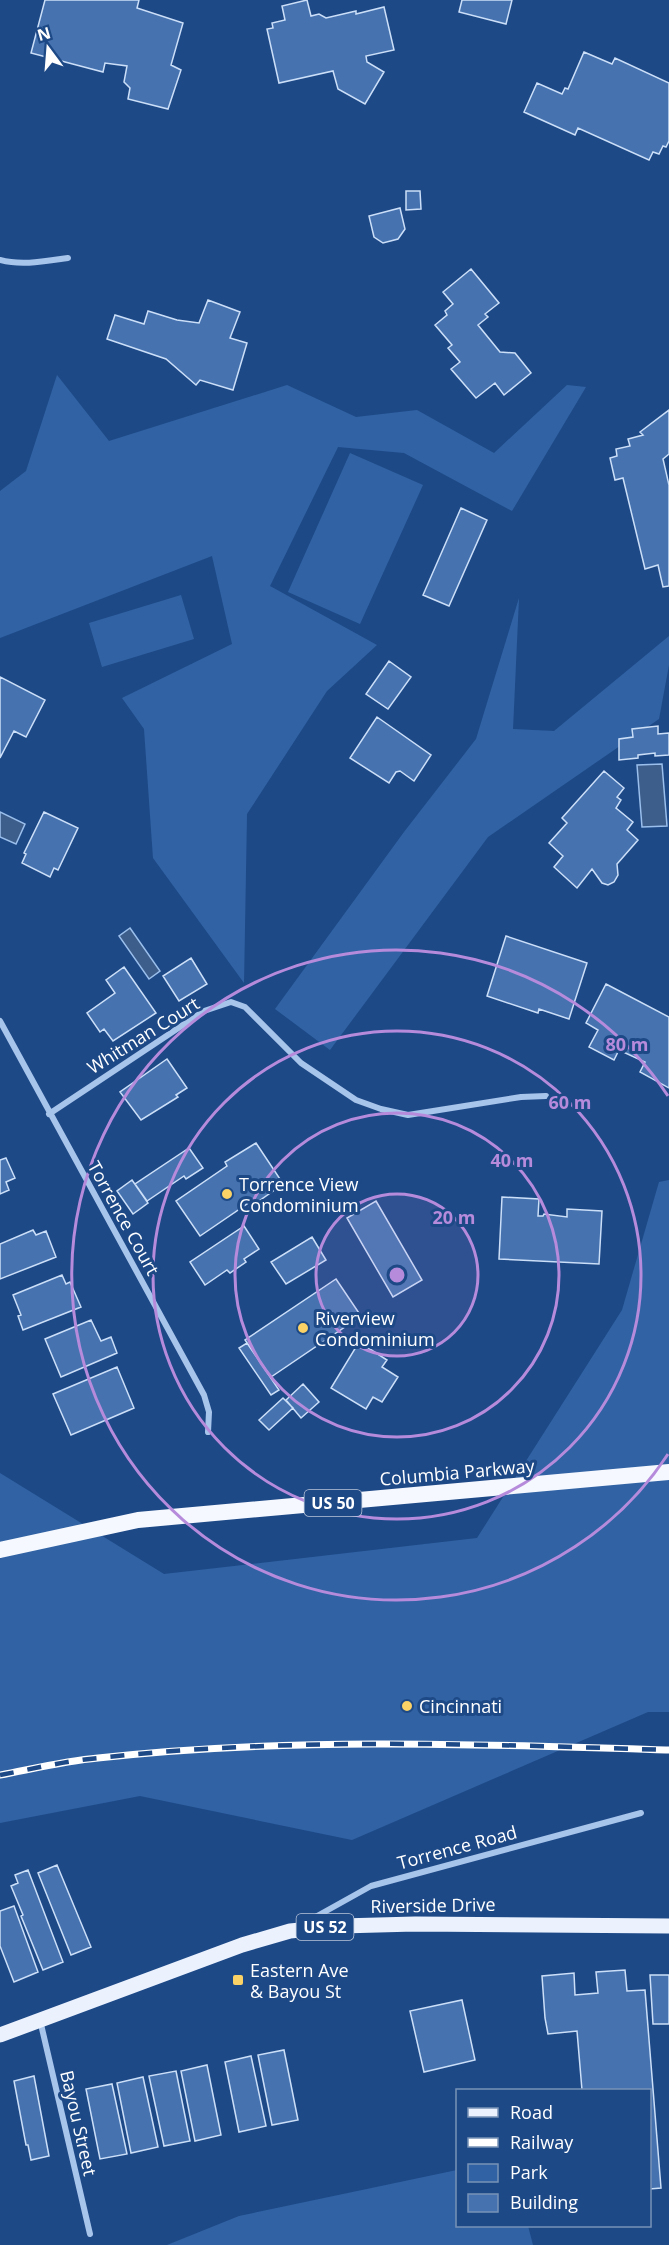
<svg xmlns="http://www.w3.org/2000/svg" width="669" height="2245" viewBox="0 0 669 2245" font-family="'Open Sans',sans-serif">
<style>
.green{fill:#3163a4}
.water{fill:#3d5d8a;stroke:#9abfec;stroke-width:1.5}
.building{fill:#4673b0;stroke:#ccdff8;stroke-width:1.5}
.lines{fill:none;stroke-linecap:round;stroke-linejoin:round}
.minor{stroke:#a7c4eb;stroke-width:6}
.primary{stroke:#ebf2fe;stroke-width:15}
.trunk{stroke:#f5f8fe;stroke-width:16}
.rail-casing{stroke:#fff;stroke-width:7}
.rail{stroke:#1e4987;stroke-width:4.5;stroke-dasharray:14;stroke-linecap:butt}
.ring{fill:none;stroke:#b68bdc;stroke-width:3}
.poi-dot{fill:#fad266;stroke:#1e4987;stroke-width:2}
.labels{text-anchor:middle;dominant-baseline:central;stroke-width:6;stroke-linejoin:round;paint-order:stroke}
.shield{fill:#1e4987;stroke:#bcc8db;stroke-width:1.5}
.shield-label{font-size:16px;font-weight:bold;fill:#fff}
.street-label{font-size:18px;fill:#fff;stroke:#1e4987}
.poi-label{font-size:18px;fill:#fff;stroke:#1e4987;text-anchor:start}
.centre{fill:#b68bdc;stroke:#1e4987;stroke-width:3}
.ring-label{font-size:18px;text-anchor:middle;font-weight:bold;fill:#b68bdc;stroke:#1e4987;stroke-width:6;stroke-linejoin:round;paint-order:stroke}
</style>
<rect width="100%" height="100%" fill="#1e4987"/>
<!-- green -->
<path class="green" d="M57,375L109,441L287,385L356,417L417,410L494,453L567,385L586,387L512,511L404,453L338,447L270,586L377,645L327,691L247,814L244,983L153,858L144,729L122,698L232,644L212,556L0,638V491L26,471Z
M350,453L423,485L360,624L288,592Z
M181,595L194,639L102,667L89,623Z
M519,598L513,729L554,731L669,636V665L659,719L488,837L330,1050L275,1009L404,832L476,739Z
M669,1180V1712H648L352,1840L140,1796L0,1823V1473L164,1574L477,1538L622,1310L659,1182Z
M457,2170L458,2226H528L533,2245H167L239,2216Z"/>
<!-- water -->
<path class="water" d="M662,764L667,826L642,827L637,765Z
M0,812L25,824L16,844L0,837Z
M130,928L160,971L149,979L119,936Z"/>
<!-- building -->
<path class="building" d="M45,0H139L137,8L183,23L171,65L181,70L168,109L128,99L130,88L124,82L127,66L105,63L103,72L31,53Z
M307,0L311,16L319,14L326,18L356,11V14L384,7L394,50L366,56L367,62L384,72L365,104L338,89L333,71L279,83L267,29L273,28L272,23L285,20L282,6Z
M462,0H512L506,24L459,12Z
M584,52L612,64L615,58L669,83V141L666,147L663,146L659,154L653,152L649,160L578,128L575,135L524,112L537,83L562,94L565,88L568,89Z
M406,191H420L421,209L406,210Z
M400,208L405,229L398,239L383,243L374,237L369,216Z
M471,269L499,303L485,314L488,317L478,325L500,352L515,353L531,373L504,395L495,383L476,398L451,369L460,362L448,348L452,345L435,325L447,315L445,311L453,304L443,292Z
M208,300L240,312L230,338L247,343L233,390L200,380L196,385L166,359L107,339L115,315L144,324L148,311L177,320L199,323Z
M669,410V454L663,459L669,485V586L663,587L658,565L645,569L623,478L615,480L610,458L617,456L616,449L630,446L628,439L643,435L640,432Z
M461,508L487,520L449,606L423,595Z
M389,661L411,677L388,709L366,694Z
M0,677L45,700L26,737L14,731L0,758Z
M377,717L431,755L414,781L400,771L396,772L389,783L350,758Z
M658,726V734L669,733V755L655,756V753L638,755V758L619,760V739L633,737L632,729Z
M604,771L624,788L617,797L621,800L616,808L633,822L627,830L638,840L617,864L618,875L614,882L608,885L602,883L592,869L577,888L554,867L563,856L549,843L567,823L562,818Z
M44,812L78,828L58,870L54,868L50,877L22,863L26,854L24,853Z
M506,936L587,963L569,1019L539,1009L538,1013L487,996Z
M191,958L207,984L179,1001L163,976Z
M124,967L156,1013L113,1041L104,1029L100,1032L87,1013L115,993L106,980Z
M606,984L669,1017V1088L640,1072L645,1062L619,1050L614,1060L589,1047L598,1030L586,1023Z
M167,1059L187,1088L176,1095L178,1097L141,1120L120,1092Z
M256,1143L282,1182L275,1187L276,1189L256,1203L253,1200L200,1236L176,1201L227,1166L225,1162Z
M189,1148L203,1168L186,1179L184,1176L147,1201L135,1184Z
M6,1158L15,1178L6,1182L9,1190L0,1194V1160Z
M132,1180L148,1203L133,1214L117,1191Z
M502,1197L539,1199L538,1216H543L544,1214L567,1217V1209L602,1211L599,1264L499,1259Z
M376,1201L422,1280L393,1297L347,1218Z
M244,1226L259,1249L244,1259L246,1262L230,1273L227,1270L205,1285L190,1262Z
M33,1230L36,1235L46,1231L56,1257L0,1279V1244Z
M312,1237L326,1260L286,1284L271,1262Z
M62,1275L66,1284L70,1282L81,1307L23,1330L18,1316L21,1315L13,1295Z
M336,1279L361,1316L271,1377L245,1340Z
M91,1320L101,1341L111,1337L117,1353L61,1377L45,1339Z
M359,1342L387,1360L382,1367L398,1377L382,1402L373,1397L366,1409L331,1388Z
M247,1343L279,1390L271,1395L239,1348Z
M117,1367L134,1408L71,1435L53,1394Z
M303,1384L319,1402L301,1418L286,1400Z
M283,1398L293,1408L269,1430L259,1420Z
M57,1865L91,1947L71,1955L38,1873Z
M28,1870L63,1962L43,1970L21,1916L23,1915L11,1886L18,1883L15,1875Z
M14,1906L38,1972L14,1982L0,1946V1911Z
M625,1970L627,1991L645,1990L661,2188L650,2189V2090H582L577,2031L548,2034L545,2018L542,1976L574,1973L575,1995L598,1993L596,1972Z
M650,1975H669V2024H653Z
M462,2000L475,2060L424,2072L410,2011Z
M284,2050L298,2120L272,2125L258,2055Z
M251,2056L266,2126L239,2132L225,2062Z
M207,2065L221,2135L195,2141L181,2071Z
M176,2071L190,2141L164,2146L149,2076Z
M34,2076L49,2156L31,2160L28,2145H26L14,2081Z
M143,2077L158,2147L131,2153L117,2083Z
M112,2084L127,2154L100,2159L86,2089Z"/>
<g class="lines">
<!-- minor -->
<path class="minor" d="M0,260C22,266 46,261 68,258
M0,1021L204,1395L209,1412L208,1432
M49,1114L204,1011L231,1002L245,1007L301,1063L356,1100L381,1109L408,1115L521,1097L546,1096
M301,1925L371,1886L641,1813
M40,2020L90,2234"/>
<!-- primary -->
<path class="primary" d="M0,2035L242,1945L290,1931L341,1926L415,1924L669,1926"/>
<!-- trunk -->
<path class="trunk" d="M0,1550L138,1520L669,1472"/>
<defs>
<path id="rail" d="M0,1775C32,1769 65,1761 98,1758C287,1737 479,1744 669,1750"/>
</defs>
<!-- rail casing -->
<use href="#rail" class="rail-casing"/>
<!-- rail -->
<use href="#rail" class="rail"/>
</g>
<!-- distance rings -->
<circle cx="397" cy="1275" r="81" fill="#b68bdc" fill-opacity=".12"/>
<g class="ring">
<circle cx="397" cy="1275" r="81"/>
<circle cx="397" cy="1275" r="162"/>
<circle cx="397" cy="1275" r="244"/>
<path d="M668 1454A325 325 0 1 1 668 1096"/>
</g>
<!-- markers -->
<g class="poi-dot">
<circle cx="227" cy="1194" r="6"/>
<circle cx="303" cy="1328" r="6"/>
<circle cx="407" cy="1706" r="6"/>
<rect x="232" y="1974" width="12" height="12" rx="3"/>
</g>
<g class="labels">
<!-- shield labels -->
<g class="shield">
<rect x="304.5" y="1490" width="57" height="26" rx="4.5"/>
<rect x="296.5" y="1914" width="57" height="26" rx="4.5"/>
</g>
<g class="shield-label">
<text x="333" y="1503">US 50</text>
<text x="325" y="1927">US 52</text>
</g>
<!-- street labels -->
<g class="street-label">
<text transform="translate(143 1035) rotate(-32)">Whitman Court</text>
<text transform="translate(124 1218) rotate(61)">Torrence Court</text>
<text transform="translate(457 1472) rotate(-5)">Columbia Parkway</text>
<text transform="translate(457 1847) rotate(-15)">Torrence Road</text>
<text transform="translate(433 1905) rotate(-1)">Riverside Drive</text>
<text transform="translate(79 2123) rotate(77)">Bayou Street</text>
</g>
<!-- poi labels -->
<g class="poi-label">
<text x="239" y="1184">Torrence View<tspan x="239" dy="21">Condominium</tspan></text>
<text x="315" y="1318">Riverview<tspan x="315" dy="21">Condominium</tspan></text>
<text x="419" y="1706">Cincinnati</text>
<text x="250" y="1970">Eastern Ave<tspan x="250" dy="21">&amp; Bayou St</tspan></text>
</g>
</g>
<circle cx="397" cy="1275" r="9" class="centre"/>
<g class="ring-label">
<text x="627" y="1051">80 m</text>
<text x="570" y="1109">60 m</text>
<text x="512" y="1167">40 m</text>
<text x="454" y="1224">20 m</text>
</g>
<!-- legend -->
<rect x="456" y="2089" width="195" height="138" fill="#1e4987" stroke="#7892b7" stroke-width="1.5"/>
<rect x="468" y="2108" width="30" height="9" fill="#ebf2fe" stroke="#7892b7" stroke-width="1.5"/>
<text x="510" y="2119" font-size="18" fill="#ffffff">Road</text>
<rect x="468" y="2138" width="30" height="9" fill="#ffffff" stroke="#7892b7" stroke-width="1.5"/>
<text x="510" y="2149" font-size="18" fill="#ffffff">Railway</text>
<rect x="468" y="2164" width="30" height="18" fill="#3163a4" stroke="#7892b7" stroke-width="1.5"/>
<text x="510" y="2179" font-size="18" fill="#ffffff">Park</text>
<rect x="468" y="2194" width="30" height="18" fill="#4673b0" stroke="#7892b7" stroke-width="1.5"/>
<text x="510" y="2209" font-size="18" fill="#ffffff">Building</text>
<!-- north arrow -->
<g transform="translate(48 48) rotate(344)" stroke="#1e4987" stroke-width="4.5" paint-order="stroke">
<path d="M0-4.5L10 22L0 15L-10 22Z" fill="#ffffff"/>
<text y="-9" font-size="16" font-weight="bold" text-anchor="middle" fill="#ffffff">N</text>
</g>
</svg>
